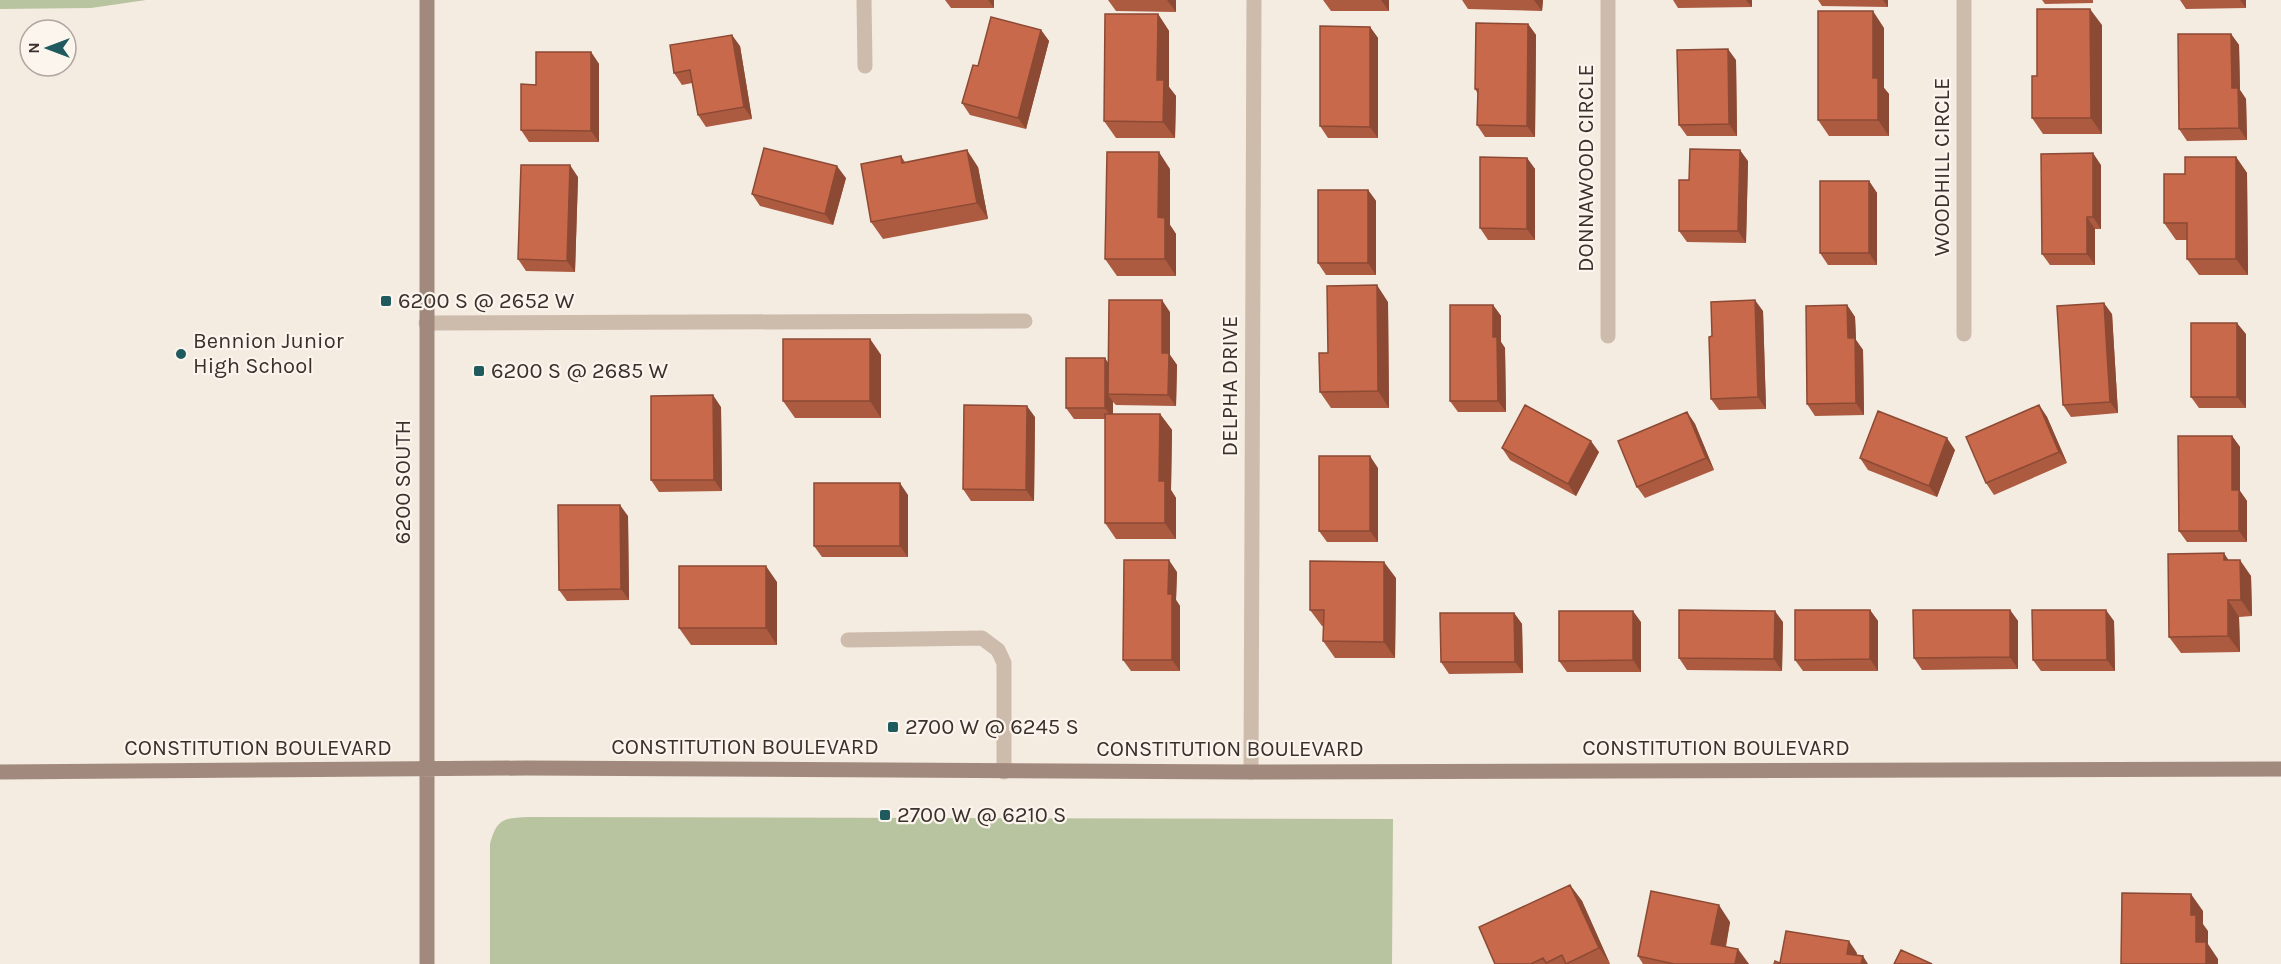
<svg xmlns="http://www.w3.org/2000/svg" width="2281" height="964" viewBox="0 0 2281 964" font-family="Karla,sans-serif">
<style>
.green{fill:#b8c4a0}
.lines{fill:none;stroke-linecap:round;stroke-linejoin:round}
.lane{stroke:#cdbbac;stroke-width:15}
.street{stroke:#cdbbac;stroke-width:15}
.secondary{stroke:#a18a7d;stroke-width:15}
.wall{fill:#ac5a40}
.shaded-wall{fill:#8c4a34}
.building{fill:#c8694b;stroke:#8c4a34;stroke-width:1.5}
.poi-dot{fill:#1f5a5e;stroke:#fbf5ee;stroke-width:2}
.labels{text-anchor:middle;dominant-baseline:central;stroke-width:4.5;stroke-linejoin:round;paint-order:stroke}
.street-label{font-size:22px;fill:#3b302b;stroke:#fbf5ee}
.poi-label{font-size:22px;fill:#3b302b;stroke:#fbf5ee;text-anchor:start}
</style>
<rect width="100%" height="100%" fill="#f4ebe1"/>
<!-- green -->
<path class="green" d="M0,0H146L91,8L0,9Z
M528,817L1393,819L1392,964H490V844C497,819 503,818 528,817Z"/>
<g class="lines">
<!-- lane -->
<path class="lane" d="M426,323L1025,321
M848,640L982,638L998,650L1004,663V772"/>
<!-- street -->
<path class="street" d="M864,0L865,66
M1964,0V334
M1608,336V0
M1251,772L1254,0"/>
<!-- secondary -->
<path class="secondary" d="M0,772L526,768L1251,772L2281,769
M427,964V0"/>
</g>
<!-- wall -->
<path class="wall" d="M945,0H994V8H951Z
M1108,0H1176V12L1116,11Z
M1323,0H1389V11H1331Z
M1462,0H1543L1542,11L1468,9Z
M1673,0H1752V7L1678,8Z
M1818,0H1888V7L1822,6Z
M2042,0H2093V3L2045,4Z
M2180,0H2246V8L2186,9Z
M1158,14L1169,31V87L1176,96L1175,138H1116L1104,121Z
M1528,24L1536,35L1535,137H1485L1477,125L1478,94L1475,89Z
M2102,25V134H2043L2032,118Z
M1370,27L1378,38V138H1328L1320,126Z
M1884,28V88L1889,94V136H1829L1818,120Z
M1041,30L1049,41L1026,129L970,115L962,103Z
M2231,34L2239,45L2240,90L2246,99L2247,140L2187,141L2179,129Z
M740,46L752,119L706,127L698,115L692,83L682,85L674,73Z
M591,52L599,64V142H529L521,130L536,85Z
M1736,60L1737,136H1687L1679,125Z
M901,156L905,162L978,167L988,219L883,239L871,222Z
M2236,157L2247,173L2248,275H2199L2187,259V240H2176L2164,223L2185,174Z
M1527,158L1535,169V240H1488L1480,228Z
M1748,161L1746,243L1687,242L1679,231L1689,180Z
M2101,165V229H2095V265H2050L2042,254Z
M1170,169V225L1176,234V276H1117L1105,259Z
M578,177L575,272L526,271L518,259Z
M846,178L833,225L760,206L752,194Z
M1869,181L1877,193V265H1828L1820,253Z
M1368,190L1376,201V275H1326L1318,263Z
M1388,302L1389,408H1331L1320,392L1328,353Z
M1493,305L1501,316V342L1505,348L1506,412H1458L1450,401Z
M1847,305L1855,317L1856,340L1863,350L1864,415L1815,416L1807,404Z
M1763,311L1766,409L1719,410L1711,399Z
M1170,312V355L1177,365L1176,406L1116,405L1113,402V414H1160L1172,430L1171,490L1176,498V539H1116L1105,523V419H1074L1066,408L1108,362Z
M2112,314L2118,413L2071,417L2063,405Z
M2246,334V408H2199L2191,397Z
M870,339L881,355V418H795L783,401Z
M2039,405L2047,417L2067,463L1994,495L1986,483Z
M721,407L722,491L659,492L651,480Z
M1687,412L1695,424L1714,470L1645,498L1637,487Z
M1035,417L1034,501H971L963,489Z
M2232,436L2240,447V491L2247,501V542H2187L2179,531Z
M1502,448L1599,452L1576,496L1510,460Z
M1955,450L1937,497L1868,470L1860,458Z
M1378,468V542H1327L1319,531Z
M908,495V557H822L814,546Z
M628,516L629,600L567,601L559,590Z
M2228,560L2251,576L2252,616L2239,617L2240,652L2181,653L2169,637Z
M1177,572L1176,600L1180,606V671H1131L1123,660Z
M1396,578L1395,658H1335L1323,641L1324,626H1322L1310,610Z
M777,582V645H691L679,628Z
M1870,610L1878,621V671H1803L1795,660Z
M2010,610L2018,621V669L1922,670L1914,658Z
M1514,613L1522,624L1523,673L1449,674L1441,662Z
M2114,621L2115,671H2041L2033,660Z
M1641,622V672H1567L1559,661Z
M1783,622L1782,671L1687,670L1679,658Z
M1570,885L1582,901L1610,964H1495Z
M1730,922L1726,947L1749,964H1643L1638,956Z"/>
<!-- shaded-wall -->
<path class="shaded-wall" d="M988,0H994V8Z
M1167,0H1176V12Z
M1381,0H1389V11Z
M1534,0H1543L1542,11Z
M1746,0H1752V7Z
M1883,0H1888V7Z
M2240,0H2246V8Z
M2090,9L2102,25V134L2091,118Z
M1873,11L1884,28V88L1889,94V136L1878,120L1873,78Z
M1158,14L1169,31V87L1176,96L1175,138L1163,122L1157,80Z
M1528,24L1536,35L1535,137L1527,126Z
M1370,27L1378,38V138L1370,127Z
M1041,30L1049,41L1026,129L1018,118Z
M2231,34L2239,45L2240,90L2246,99L2247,140L2239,128L2232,88Z
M732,35L740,46L752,119L744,107Z
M1728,49L1736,60L1737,136L1729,124Z
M591,52L599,64V142L591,131Z
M967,150L978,167L988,219L977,203Z
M1740,150L1748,161L1746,243L1738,231Z
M1159,152L1170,169V225L1176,234V276L1165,259L1158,217Z
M2093,153L2101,165V229L2093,217Z
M2236,157L2247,173L2248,275L2236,259Z
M1527,158L1535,169V240L1527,229Z
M570,165L578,177L575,272L567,261Z
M837,166L846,178L833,225L825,214Z
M1869,181L1877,193V265L1869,253Z
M1368,190L1376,201V275L1368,263Z
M2087,217L2095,229V265L2087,254Z
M1377,285L1388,302L1389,408L1378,391Z
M1162,300L1170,312V355L1177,365L1176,406L1168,395L1162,353Z
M1755,300L1763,311L1766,409L1758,397Z
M2104,303L2112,314L2118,413L2110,402Z
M1493,305L1501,316V342L1505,348L1506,412L1498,401L1493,337Z
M1847,305L1855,317L1856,340L1863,350L1864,415L1856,403L1848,338Z
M2237,323L2246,334V408L2237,397Z
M870,339L881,355V418L870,401Z
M1105,358L1113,370L1108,394L1113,402V419L1105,408Z
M713,395L721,407L722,491L714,480Z
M2039,405L2047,417L2067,463L2059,452Z
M1027,406L1035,417L1034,501L1026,490Z
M1687,412L1695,424L1714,470L1706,458Z
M1160,414L1172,430L1171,490L1176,498V539L1165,523L1159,481Z
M2232,436L2240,447V491L2247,501V542L2239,531L2232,490Z
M1947,438L1955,450L1937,497L1929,486Z
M1591,441L1599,452L1576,496L1568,484Z
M1370,456L1378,468V542L1370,531Z
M900,483L908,495V557L900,546Z
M620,505L628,516L629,600L621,589Z
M2224,553L2235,570L2224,560Z
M1169,560L1177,572L1176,600L1180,606V671L1172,660L1168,594Z
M2240,560L2251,576L2252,616L2241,600Z
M1384,562L1396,578L1395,658L1384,642Z
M766,566L777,582V645L766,628Z
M2228,600L2239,617L2240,652L2228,636Z
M1870,610L1878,621V671L1870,659Z
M2010,610L2018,621V669L2010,657Z
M2106,610L2114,621L2115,671L2107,660Z
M1633,611L1641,622V672L1633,660Z
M1775,611L1783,622L1782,671L1774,659Z
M1514,613L1522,624L1523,673L1515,662Z
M1570,885L1582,901L1610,964L1599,948Z
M2191,894L2203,911V924L2208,931V944L2218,959V964H2206L2196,942L2191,915Z
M1719,905L1730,922L1723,960L1711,944Z
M1849,941L1857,953L1855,964L1847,954Z
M1738,949L1749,964H1735Z
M1863,956L1868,964H1861Z"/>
<!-- building -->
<path class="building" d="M2037,9H2090L2091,118H2032V76H2037Z
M1818,11H1873V78H1878V120H1818Z
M1105,14H1158L1157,80H1164L1163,122L1104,121Z
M991,17L1041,30L1018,118L962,103L973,65L978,66Z
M1476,23L1528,24L1527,126L1477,125L1478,89H1475Z
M1320,26L1370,27V127L1320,126Z
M2178,34H2231L2232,88H2238L2239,128L2179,129Z
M732,35L744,107L698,115L690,70L674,73L670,45Z
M1728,49L1729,124L1679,125L1677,50Z
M536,52H591V131L521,130V84L536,85Z
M764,148L837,166L825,214L752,194Z
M1690,149L1740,150L1738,231H1679V180H1689Z
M967,150L977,203L871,222L861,164L901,156L902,163Z
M1107,152H1159L1158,217L1165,218V259H1105Z
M2093,153V217H2087V254H2042L2041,154Z
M1480,157L1527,158V229L1480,228Z
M2185,157H2236V259H2187V223H2164V174H2185Z
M521,165H570L567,261L518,259Z
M1820,181H1869V253H1820Z
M1318,190H1368V263H1318Z
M1377,285L1378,391L1320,392L1319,353H1328L1327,286Z
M1109,300H1162V353H1169L1168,395L1108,394Z
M1755,300L1758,397L1711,399L1709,337L1712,336L1711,302Z
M2104,303L2110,402L2063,405L2057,306Z
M1450,305H1493V337H1497L1498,401H1450Z
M1847,305L1848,338H1855L1856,403L1807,404L1806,306Z
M2191,323H2237V397H2191Z
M783,339H870V401H783Z
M1066,358H1105V408H1066Z
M713,395L714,480H651V396Z
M964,405L1027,406L1026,490L963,489Z
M1525,405L1591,441L1568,484L1502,448Z
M2039,405L2059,452L1986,483L1966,437Z
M1878,411L1947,438L1929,486L1860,458Z
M1687,412L1706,458L1637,487L1618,441Z
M1105,414H1160L1159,481H1165V523H1105Z
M2178,436H2232V490H2239V531H2179Z
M1319,456H1370V531H1319Z
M814,483H900V546H814Z
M558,505H620L621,589L559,590Z
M2224,553V560H2240L2241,600H2228V636L2169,637L2168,554Z
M1124,560H1169L1168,594H1172V660H1123Z
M1310,561L1384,562V642L1323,641L1324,610H1310Z
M679,566H766V628H679Z
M1679,610L1775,611L1774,659L1679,658Z
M1795,610H1870V659L1795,660Z
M1913,610H2010V657L1914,658Z
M2032,610H2106L2107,660H2033Z
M1559,611H1633V660L1559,661Z
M1440,613H1514L1515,662H1441Z
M1570,885L1599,948L1566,964L1562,955L1546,963L1543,958L1531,964H1495L1479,927Z
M1651,891L1719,905L1711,944L1738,949L1735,964H1674L1638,956Z
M2122,893L2191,894V915H2196V942H2206V964H2121Z
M1786,931L1849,941L1847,954L1863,956L1861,964H1774L1775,961L1780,963Z
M1901,950L1932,964H1894Z"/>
<!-- markers -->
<g class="poi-dot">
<rect x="380" y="295" width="12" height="12" rx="3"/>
<circle cx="181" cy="354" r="6"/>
<rect x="473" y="365" width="12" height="12" rx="3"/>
<rect x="887" y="721" width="12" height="12" rx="3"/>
<rect x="879" y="809" width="12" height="12" rx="3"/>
</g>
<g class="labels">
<!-- street labels -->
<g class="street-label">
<text transform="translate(1942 167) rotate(-90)">WOODHILL CIRCLE</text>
<text transform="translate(1586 168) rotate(-90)">DONNAWOOD CIRCLE</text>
<text transform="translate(1230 386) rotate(-90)">DELPHA DRIVE</text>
<text transform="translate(403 482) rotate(-90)">6200 SOUTH</text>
<text x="745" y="747">CONSTITUTION BOULEVARD</text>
<text x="258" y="748">CONSTITUTION BOULEVARD</text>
<text x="1716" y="748">CONSTITUTION BOULEVARD</text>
<text x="1230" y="749">CONSTITUTION BOULEVARD</text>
</g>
<!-- poi labels -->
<g class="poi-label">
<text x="398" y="301">6200 S @ 2652 W</text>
<text x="193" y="341">Bennion Junior<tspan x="193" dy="25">High School</tspan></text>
<text x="491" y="371">6200 S @ 2685 W</text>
<text x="905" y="727">2700 W @ 6245 S</text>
<text x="897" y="815">2700 W @ 6210 S</text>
</g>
</g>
<!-- north arrow -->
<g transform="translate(48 48) rotate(270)"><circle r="28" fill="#fbf5ee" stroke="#aea6a0" stroke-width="1.5"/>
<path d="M0-4.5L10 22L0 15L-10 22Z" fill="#1f5a5e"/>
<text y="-9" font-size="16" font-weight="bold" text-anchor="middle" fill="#3b302b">N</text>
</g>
</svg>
